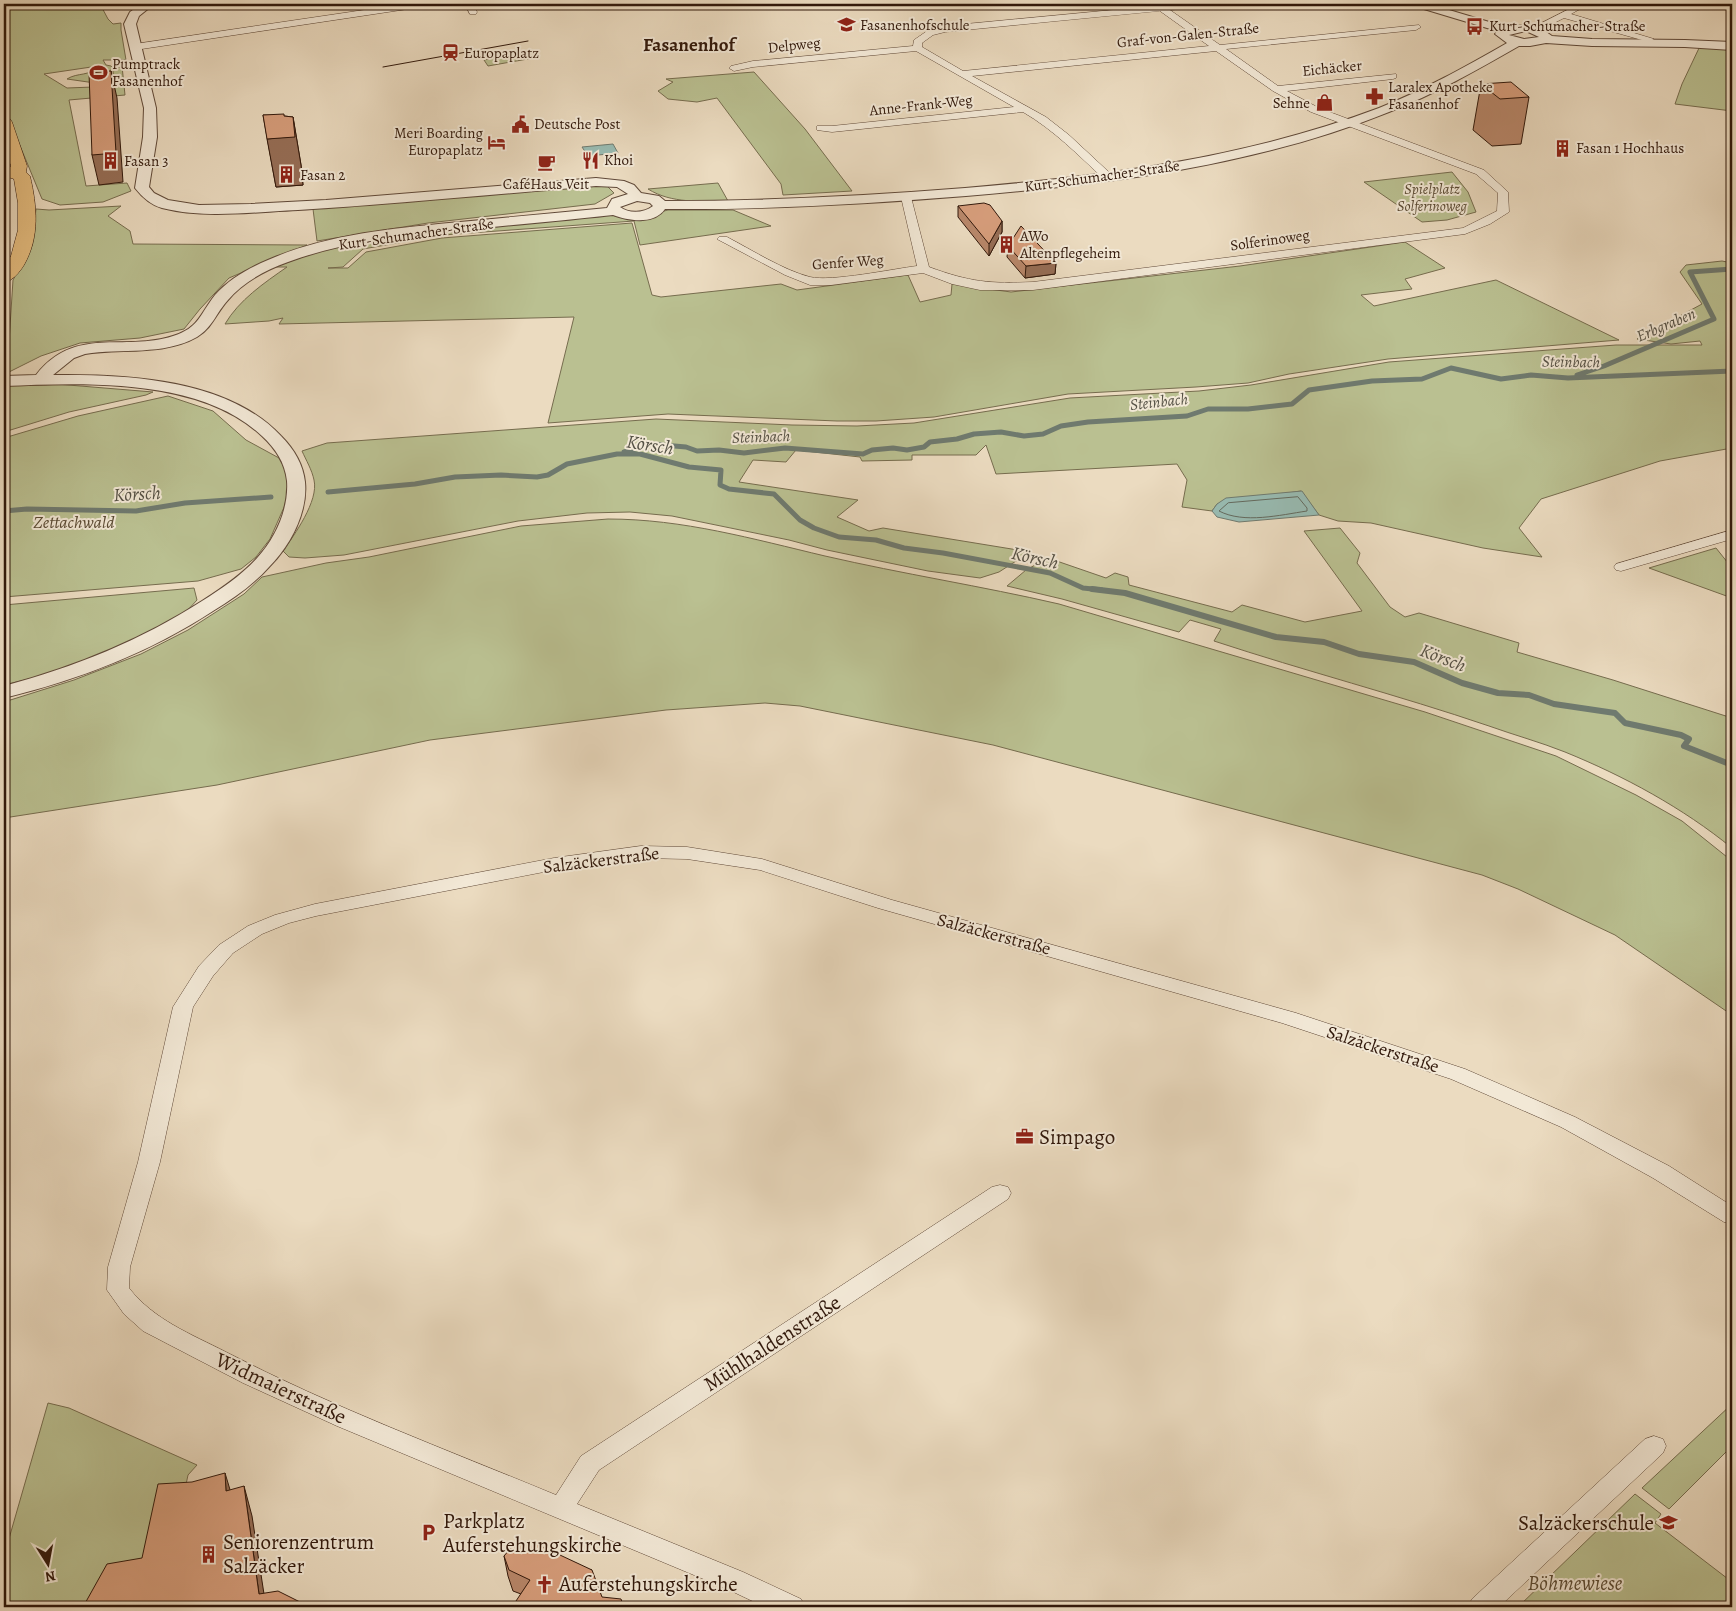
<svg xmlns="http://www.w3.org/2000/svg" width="1736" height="1611" viewBox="0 0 1736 1611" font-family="Alegreya,serif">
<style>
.green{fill:#bac091;stroke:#766c4e}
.water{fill:#98bbb2;stroke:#6f7a6f}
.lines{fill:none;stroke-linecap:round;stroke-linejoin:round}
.shore{stroke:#646a5e;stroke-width:1}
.stream-far1{stroke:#6f7a6f;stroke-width:5}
.stream{stroke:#6f7a6f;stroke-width:6}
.minor-casing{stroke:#604938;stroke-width:1}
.tertiary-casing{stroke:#604938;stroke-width:2}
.trunk-casing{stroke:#31180b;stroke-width:1}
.minor{fill:#f2e8d6;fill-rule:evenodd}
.tertiary{fill:#f2e8d6;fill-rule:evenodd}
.trunk{fill:#e6be80;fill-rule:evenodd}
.tram{stroke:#31180b;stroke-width:1}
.wall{fill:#b8876a;stroke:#31180b}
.shaded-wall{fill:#966e56;stroke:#31180b}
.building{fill:#d69d7b;stroke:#31180b}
.labels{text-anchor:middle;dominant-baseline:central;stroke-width:4;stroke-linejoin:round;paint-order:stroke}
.far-poi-label{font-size:15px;fill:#31180b;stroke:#f2e8d6;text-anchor:start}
.far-street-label{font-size:15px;fill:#31180b;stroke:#f2e8d6}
.far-park-label{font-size:15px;font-style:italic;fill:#5a4a33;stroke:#f2e8d6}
.far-water-label{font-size:16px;font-style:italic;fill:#555145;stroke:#f2e8d6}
.park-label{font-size:18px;font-style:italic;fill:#5a4a33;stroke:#f2e8d6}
.street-label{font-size:18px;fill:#31180b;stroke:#f2e8d6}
.far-district-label{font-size:19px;font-weight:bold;fill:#31180b;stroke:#f2e8d6}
.water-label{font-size:19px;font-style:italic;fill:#555145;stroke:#f2e8d6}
.near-poi-label{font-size:21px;fill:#31180b;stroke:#f2e8d6;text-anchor:start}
.near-street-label{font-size:21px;fill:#31180b;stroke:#f2e8d6}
.near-park-label{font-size:21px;font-style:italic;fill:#5a4a33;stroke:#f2e8d6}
</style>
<rect width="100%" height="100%" fill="#ebdbc0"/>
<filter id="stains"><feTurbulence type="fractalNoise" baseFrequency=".004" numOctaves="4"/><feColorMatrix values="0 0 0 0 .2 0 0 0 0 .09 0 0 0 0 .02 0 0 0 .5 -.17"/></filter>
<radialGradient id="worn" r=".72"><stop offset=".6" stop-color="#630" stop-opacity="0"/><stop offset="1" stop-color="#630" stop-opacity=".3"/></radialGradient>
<!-- green -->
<path class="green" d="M4,4H100L108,19L113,24L121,23V30L126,60H103L106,65L111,66L113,68L105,75L102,84L67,79C78,72 89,77 98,66L44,74L67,88L93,87L114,83L113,71L122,66L125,95L69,100L86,186L127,183L131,191L103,202L60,205L42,199L4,107Z
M1700,46L1732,49V111L1675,104L1682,84Z
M536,51L539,57L488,66L484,60Z
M754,72L805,129L852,191L783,195L781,184L717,98L697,102L668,99L658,91L673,82L666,79Z
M1452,172L1468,192L1476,212L1447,220L1422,222L1364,182Z
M718,183L728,201C701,201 672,204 648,189Z
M587,186H607L614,193L595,204L428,223L317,241L313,209Z
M121,206L108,216L130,231L133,244L307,245L229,278L200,309L184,329L140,338L80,343L41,356L7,373L13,280L32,245L36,209L49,210Z
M668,210H733L771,226L640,245L634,221L443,235L363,249L343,267L328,268H348L366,252L442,238L632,223L652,295L661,297L781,284L797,290L908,275L920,302L951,295L952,284L1011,292L1240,266L1405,242L1445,268L1405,279L1412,289L1361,295L1374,306L1496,280L1619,340L1388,359L1289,374L1248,383L1196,387L1068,394L934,417L876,421H837L668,414L548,423L574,317L279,324L283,318L269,321L225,324C239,300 264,283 287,267H275L316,252L361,241L409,234L611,215C631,220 649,215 668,210Z
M1722,261L1732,263V448L1660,461L1541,499L1519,528L1542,557L1483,548L1371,523L1338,521L1319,515L1301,491L1217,504L1212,511L1182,507L1187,480L1177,464L996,474L986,445L976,455H912V460L862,461L860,457L796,450L786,462L753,460L739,482L858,500L837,517L869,531L883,528L1030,552L999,572L980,578L928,571L827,550L789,540L672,516L630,512L587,513L518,521L344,555L305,558L289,557L283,551C294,535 319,501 314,480C312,470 306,460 302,451L327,443L656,419L792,425L857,426L914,423L1070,398L1199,391L1251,385L1389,362L1616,345H1702L1700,341L1671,344L1637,339L1702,304L1680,272L1686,265Z
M56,384L153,392L146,395L69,412L4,432V386Z
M168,396L213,411L246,440L279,458L285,469L288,486L285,505L270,539L256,557L241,569L198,581L4,597V438L78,416Z
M608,519C683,519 753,539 825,556C903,574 981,586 1059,604L1425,712L1556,756L1636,795L1682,821L1732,861V1015L1615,935L1518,889L1482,875L993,745L800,706L765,703L666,710L430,740L217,785L4,818V702L74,680L141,654L188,630L244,594L262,577L326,563L369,557L521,526Z
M1340,528L1360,553L1357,563L1390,607L1405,617L1419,613L1519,643L1517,652L1613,680L1732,718V848C1683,808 1624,776 1565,752C1540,742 1514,735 1489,726C1398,695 1305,671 1214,641L1221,629L1190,620L1179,632L1062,599L1007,586L1026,570L1048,558L1106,578L1115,573L1128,577L1129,585L1232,612L1242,605L1305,622L1362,611L1304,531Z
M1716,548L1732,568V598L1649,568Z
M194,588L197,600L175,624L66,670L4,685V605Z
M48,1403L69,1408L197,1465L188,1475L180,1513L153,1588L110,1607H4V1556Z
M1732,1404V1446L1669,1509L1642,1488Z
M1635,1494L1661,1514L1655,1523L1732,1582V1607H1518Z"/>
<!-- water -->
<path class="water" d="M613,144L618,153L588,156L582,147Z
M1302,491L1319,515L1239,522L1217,517L1212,511L1217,504L1226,498Z"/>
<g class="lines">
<!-- shore -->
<path class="shore" d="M1298,497L1307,508V511C1280,515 1244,524 1219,511L1228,503Z"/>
<!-- stream-far1 -->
<path class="stream-far1" d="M1577,375L1604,366L1714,319L1690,272L1732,269
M624,452L651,444L686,447L697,451L719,450L744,453L785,448L863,454L872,450L893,448L907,450L924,447L930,442L957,439L974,434L1001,432L1024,436L1043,434L1061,426L1088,422L1187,416L1208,409H1248L1292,404L1309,390L1372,381L1422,379L1451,368L1501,379L1531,375L1568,378L1732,371
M328,492L415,484L455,477L501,475L537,477L548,475L567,464L617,454H640L689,467L721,470L720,485L729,489L774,494L800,520L814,528L839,537L876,540L904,548L943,553L1050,573L1083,588L1102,590
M4,511L27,509L136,511L185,503L271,497"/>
<!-- stream -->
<path class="stream" d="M1092,589L1125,593L1276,637L1324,642L1359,654L1414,662L1462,683L1498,693L1529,695L1554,704L1615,713L1625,723L1681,735L1689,739L1684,746L1732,765"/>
<defs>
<path id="minor" d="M405,4H425L421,7L135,50L130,47L135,44Z
M465,4H473L477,12L476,14H470Z
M1176,4H1205L1201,7L1170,10L1220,45L1419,25L1421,27L1416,30L1226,49L1278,86L1396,74V78L1393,79L1287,91L1319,108L1484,170L1508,192L1509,212L1490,224L1465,234L1033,290H980L952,284L923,273L831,285H810L785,275L717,239L719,237H727C752,250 783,270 810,277C831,282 893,269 917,266L901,197L906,194L911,197L929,267C970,282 990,284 1033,282L1463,228L1497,211L1498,193L1476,174L1311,112L1273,91L1216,51L972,76L1046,117L1069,135L1112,175L1113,177L1112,179H1104C1078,155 1054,130 1023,112L832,132L817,130V126H832L1014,107L916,51L753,67L734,71L729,68L731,66L753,61L913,46L914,40L927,31L945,26ZM1160,11L1209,46L963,71L922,47V43L933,35L945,32Z
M1579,4H1589L1571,14L1654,39L1649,42L1564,18L1536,32H1530L1528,30Z
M1732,530V539L1621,571L1616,570L1614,567L1616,564Z
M641,846L687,847L762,859L892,900L1296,1013L1465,1069L1575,1117L1669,1166L1732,1206V1224L1724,1222L1653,1178L1561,1127L1451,1079L1282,1023L878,908L760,870L687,859L641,858L554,870L316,916L289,923L262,934L233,953L213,976L193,1007L160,1162L130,1267L129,1288C154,1320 191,1334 226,1352C332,1407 445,1449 556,1495L581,1456L992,1187L1000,1185L1008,1187L1011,1193L1008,1199L599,1470L577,1504L743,1572L801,1599L805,1607H765L725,1588L337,1426L243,1383L143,1331L124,1314L107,1290L108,1267L138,1162L173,1007L199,966L219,945L248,926L275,915L315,904L554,858Z
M1654,1436L1663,1439L1666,1446L1663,1453L1499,1607H1468L1472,1599L1645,1439Z"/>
<path id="tertiary" d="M141,4H154L139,16L136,24L156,108L157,137L149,187L154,193L168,200L199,205L251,204L326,200L596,178L624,181L634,185L641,193L659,196L665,201C765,201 865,196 965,188C1106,176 1246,158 1379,108C1424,90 1465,67 1507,43L1495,34L1497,31L1414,6L1413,4H1429L1506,27L1526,25L1539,27L1552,36L1592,39L1685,40L1732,42V50L1685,47L1592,46L1546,43L1530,46H1519C1477,70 1435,94 1389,112C1255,166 1109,184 966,196C866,204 765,210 665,209C654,225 629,221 613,215C561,221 508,225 455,231C399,236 342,242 288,262C266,270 243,282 228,300C216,313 213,327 197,337C164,356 121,348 85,354L74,358L53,375C127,374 228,379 281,436C294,449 303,464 305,482C308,513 290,546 269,567C253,585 233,599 213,611C149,653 78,680 4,698V686C74,667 140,641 202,601C221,589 242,575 258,557C276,537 289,508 287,481C285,462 275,448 262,436C200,377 83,383 4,386V376L36,375C75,325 123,352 173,336C199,328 200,314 215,295C229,279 249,268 268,260C324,235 388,229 449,223C501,218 554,213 607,208L612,199L628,194L617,187L596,186C497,194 397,204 298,210C254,212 205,219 162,208C151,205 142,197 135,188L143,137L144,108L124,24L130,12ZM1526,31L1539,37L1524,39L1509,35ZM637,201L650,203L653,206C644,213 629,214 620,207Z"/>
<path id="trunk" d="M4,117L10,119L12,122L27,166L26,172L30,176C37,206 40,237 24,265C19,273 13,280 4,283V266L11,256L18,230V203L14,179L8,177L6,173L11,166L4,145Z"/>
</defs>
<!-- minor casing -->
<use href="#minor" class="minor-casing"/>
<!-- tertiary casing -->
<use href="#tertiary" class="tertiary-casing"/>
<!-- trunk casing -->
<use href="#trunk" class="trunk-casing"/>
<!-- minor -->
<use href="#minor" class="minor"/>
<!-- tertiary -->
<use href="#tertiary" class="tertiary"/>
<!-- trunk -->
<use href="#trunk" class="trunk"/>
<!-- tram -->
<path class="tram" d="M383,67L528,41"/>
</g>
<!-- wall -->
<path class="wall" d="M1481,84L1529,97L1521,144L1492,146L1473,130Z
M263,115L284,116L293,117L301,165L303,185L276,187Z
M958,206L1002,221V232L989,256L958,217Z
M1008,246L1056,263L1055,274L1025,278L1007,257Z
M504,1556L592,1570L521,1594L513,1591L508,1576Z"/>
<!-- shaded-wall -->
<path class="shaded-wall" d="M111,71L117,98L123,182L99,185L92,155Z
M293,117L301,165L303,185L276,187L267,139L287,137Z
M1002,221V232L989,256V244Z
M1056,263L1055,274L1025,278L1026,266Z
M225,1473L234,1503L226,1491Z
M244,1486L252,1516L266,1607L259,1594Z
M300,1602L301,1607H296Z"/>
<!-- building -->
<path class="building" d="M111,71L116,153L92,155L89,73Z
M1511,82L1529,97L1500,99L1481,84Z
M284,114V116L293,117L295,137L267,139L263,115Z
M984,203L990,205L1002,221L989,244L958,206Z
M1021,226L1056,263L1026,266L1008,246Z
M225,1473L226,1491L244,1486L259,1594L278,1591L300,1602L296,1607H83L107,1564L142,1558L158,1484L192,1482Z
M530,1541L592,1570L602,1597L621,1599L624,1607H512L530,1580L509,1570L504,1556L515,1543Z"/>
<!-- icons -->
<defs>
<symbol id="school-bare" viewBox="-9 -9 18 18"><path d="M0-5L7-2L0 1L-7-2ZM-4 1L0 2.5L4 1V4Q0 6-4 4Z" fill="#8f2418" stroke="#f2e8d6" stroke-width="2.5" paint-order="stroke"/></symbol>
<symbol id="bus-bare" viewBox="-9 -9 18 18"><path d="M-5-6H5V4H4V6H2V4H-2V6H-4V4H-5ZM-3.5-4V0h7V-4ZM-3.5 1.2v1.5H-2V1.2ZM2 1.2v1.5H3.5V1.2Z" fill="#8f2418" stroke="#f2e8d6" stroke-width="2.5" paint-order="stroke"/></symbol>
<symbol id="station-bare" viewBox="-9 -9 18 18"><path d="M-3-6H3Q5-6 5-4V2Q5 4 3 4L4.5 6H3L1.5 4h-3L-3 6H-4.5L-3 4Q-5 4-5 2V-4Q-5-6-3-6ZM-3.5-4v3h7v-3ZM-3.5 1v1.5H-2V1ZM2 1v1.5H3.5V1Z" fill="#8f2418" stroke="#f2e8d6" stroke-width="2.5" paint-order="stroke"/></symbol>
<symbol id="stadium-bare" viewBox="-9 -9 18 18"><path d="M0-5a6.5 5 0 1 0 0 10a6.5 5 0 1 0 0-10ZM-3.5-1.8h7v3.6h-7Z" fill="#8f2418" stroke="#f2e8d6" stroke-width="2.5" paint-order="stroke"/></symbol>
<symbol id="pharmacy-bare" viewBox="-9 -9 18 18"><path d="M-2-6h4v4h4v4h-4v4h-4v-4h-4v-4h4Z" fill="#8f2418" stroke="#f2e8d6" stroke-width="2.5" paint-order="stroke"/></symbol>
<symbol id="shop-bare" viewBox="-9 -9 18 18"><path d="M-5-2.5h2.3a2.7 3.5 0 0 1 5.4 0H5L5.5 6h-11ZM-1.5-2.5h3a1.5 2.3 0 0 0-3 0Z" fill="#8f2418" stroke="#f2e8d6" stroke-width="2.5" paint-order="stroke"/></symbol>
<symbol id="civic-bare" viewBox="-9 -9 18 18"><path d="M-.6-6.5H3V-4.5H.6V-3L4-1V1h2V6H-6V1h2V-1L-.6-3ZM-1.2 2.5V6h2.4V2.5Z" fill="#8f2418" stroke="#f2e8d6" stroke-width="2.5" paint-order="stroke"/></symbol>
<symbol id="hotel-bare" viewBox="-9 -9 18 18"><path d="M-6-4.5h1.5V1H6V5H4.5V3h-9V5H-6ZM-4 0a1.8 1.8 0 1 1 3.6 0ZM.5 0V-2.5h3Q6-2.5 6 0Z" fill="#8f2418" stroke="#f2e8d6" stroke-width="2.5" paint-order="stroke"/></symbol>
<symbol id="building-bare" viewBox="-9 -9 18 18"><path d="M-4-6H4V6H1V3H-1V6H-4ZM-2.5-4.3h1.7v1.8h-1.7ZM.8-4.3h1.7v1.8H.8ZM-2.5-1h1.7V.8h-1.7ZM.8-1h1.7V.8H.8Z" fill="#8f2418" stroke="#f2e8d6" stroke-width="2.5" paint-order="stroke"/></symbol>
<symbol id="restaurant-bare" viewBox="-9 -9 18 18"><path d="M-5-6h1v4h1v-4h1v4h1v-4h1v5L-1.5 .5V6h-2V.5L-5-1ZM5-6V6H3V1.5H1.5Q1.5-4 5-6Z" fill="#8f2418" stroke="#f2e8d6" stroke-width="2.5" paint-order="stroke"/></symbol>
<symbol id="cafe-bare" viewBox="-9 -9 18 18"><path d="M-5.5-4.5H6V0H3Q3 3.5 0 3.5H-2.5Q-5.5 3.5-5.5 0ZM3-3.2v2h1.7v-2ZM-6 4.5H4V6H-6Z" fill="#8f2418" stroke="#f2e8d6" stroke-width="2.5" paint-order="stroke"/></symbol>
<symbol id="office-bare" viewBox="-9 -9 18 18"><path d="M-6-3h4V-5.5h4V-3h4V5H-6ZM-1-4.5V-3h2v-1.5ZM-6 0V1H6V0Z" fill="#8f2418" stroke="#f2e8d6" stroke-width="2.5" paint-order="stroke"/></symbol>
<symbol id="parking-bare" viewBox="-9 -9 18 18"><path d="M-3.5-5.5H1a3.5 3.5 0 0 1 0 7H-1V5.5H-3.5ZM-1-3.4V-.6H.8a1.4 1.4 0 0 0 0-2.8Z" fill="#8f2418" stroke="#f2e8d6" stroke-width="2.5" paint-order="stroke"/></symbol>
<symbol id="church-bare" viewBox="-9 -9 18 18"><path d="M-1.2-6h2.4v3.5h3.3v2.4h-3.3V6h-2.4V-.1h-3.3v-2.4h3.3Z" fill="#8f2418" stroke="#f2e8d6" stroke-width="2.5" paint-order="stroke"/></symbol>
</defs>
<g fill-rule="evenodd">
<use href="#school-bare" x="834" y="12" width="25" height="25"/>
<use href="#bus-bare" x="1462" y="14" width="25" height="25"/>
<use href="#station-bare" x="438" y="40" width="25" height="25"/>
<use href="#stadium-bare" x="86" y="60" width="25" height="25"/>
<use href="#pharmacy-bare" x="1362" y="84" width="25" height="25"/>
<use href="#shop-bare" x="1312" y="90" width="25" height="25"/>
<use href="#civic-bare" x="508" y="112" width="25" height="25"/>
<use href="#hotel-bare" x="484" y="130" width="25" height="25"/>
<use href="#building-bare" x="1550" y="136" width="25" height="25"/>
<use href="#restaurant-bare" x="578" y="148" width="25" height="25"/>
<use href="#building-bare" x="98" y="148" width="25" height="25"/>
<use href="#cafe-bare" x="534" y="150" width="25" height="25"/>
<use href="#building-bare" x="274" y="162" width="25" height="25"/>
<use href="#building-bare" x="994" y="232" width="25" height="25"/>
<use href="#office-bare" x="1012" y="1124" width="25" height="25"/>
<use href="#school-bare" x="1656" y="1510" width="25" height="25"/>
<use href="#parking-bare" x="416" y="1520" width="25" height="25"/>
<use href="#building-bare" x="196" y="1542" width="25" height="25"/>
<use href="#church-bare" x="532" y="1572" width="25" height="25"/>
</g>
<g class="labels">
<!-- far-poi labels -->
<g class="far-poi-label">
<text x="860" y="25">Fasanenhofschule</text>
<text x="1489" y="26">Kurt-Schumacher-Straße</text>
<text x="464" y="53">Europaplatz</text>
<text x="112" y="64">Pumptrack<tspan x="112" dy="17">Fasanenhof</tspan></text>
<text x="1388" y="87">Laralex Apotheke<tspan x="1388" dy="17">Fasanenhof</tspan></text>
<text x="1310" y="103" text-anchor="end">Sehne</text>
<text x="534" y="124">Deutsche Post</text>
<text x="483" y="133" text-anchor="end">Meri Boarding<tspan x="483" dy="17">Europaplatz</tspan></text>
<text x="1576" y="148">Fasan 1 Hochhaus</text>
<text x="604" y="160">Khoi</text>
<text x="124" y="161">Fasan 3</text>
<text x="300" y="175">Fasan 2</text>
<text x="546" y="184" text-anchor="middle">CaféHaus Veit</text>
<text x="1020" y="236">AWo<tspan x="1020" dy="17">Altenpflegeheim</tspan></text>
</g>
<!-- far-street labels -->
<g class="far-street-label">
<text transform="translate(1188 35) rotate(-6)">Graf-von-Galen-Straße</text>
<text transform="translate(794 45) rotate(-6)">Delpweg</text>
<text transform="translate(1332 68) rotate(-6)">Eichäcker</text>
<text transform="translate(921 105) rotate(-6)">Anne-Frank-Weg</text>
<text transform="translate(1102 176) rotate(-8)">Kurt-Schumacher-Straße</text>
<text transform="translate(416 234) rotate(-8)">Kurt-Schumacher-Straße</text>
<text transform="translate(1270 240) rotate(-8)">Solferinoweg</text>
<text transform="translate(848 262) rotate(-4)">Genfer Weg</text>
</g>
<!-- far-park labels -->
<g class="far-park-label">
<text x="1432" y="189">Spielplatz<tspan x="1432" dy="17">Solferinoweg</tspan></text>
</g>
<!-- far-water labels -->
<g class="far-water-label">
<text transform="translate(1666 325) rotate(-23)">Erbgraben</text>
<text transform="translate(1571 362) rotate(1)">Steinbach</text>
<text transform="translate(1159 402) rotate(-6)">Steinbach</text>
<text transform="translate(761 437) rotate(-2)">Steinbach</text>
</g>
<!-- park labels -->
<g class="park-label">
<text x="74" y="522">Zettachwald</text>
</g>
<!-- street labels -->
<g class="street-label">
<text transform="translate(601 860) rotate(-7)">Salzäckerstraße</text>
<text transform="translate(994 934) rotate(15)">Salzäckerstraße</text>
<text transform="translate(1383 1049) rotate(18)">Salzäckerstraße</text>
</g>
<!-- far-district labels -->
<g class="far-district-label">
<text x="689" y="45">Fasanenhof</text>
</g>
<!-- water labels -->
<g class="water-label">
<text transform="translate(650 445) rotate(9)">Körsch</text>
<text transform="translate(137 494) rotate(-3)">Körsch</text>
<text transform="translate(1035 558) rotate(13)">Körsch</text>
<text transform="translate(1443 658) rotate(21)">Körsch</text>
</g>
<!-- near-poi labels -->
<g class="near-poi-label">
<text x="1039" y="1137">Simpago</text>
<text x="443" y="1521">Parkplatz<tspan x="443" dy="24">Auferstehungskirche</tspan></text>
<text x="1654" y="1523" text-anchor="end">Salzäckerschule</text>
<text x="223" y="1542">Seniorenzentrum<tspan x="223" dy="24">Salzäcker</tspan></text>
<text x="559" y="1584">Auferstehungskirche</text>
</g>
<!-- near-street labels -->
<g class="near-street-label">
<text transform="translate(772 1343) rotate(-33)">Mühlhaldenstraße</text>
<text transform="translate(281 1388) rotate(25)">Widmaierstraße</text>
</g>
<!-- near-park labels -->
<g class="near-park-label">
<text x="1575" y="1583">Böhmewiese</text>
</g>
</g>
<!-- margin -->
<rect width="1736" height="1611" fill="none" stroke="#ebdbc0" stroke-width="20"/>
<rect x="5" y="5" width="1726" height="1601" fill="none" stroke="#31180b" stroke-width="2.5"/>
<rect x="10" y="10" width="1716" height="1591" fill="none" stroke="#31180b"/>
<!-- north arrow -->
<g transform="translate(48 1564) rotate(169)" stroke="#f2e8d6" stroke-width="4" paint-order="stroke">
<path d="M0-4L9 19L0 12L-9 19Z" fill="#31180b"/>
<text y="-8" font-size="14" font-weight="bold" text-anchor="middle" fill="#31180b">N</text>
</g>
<rect width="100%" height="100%" filter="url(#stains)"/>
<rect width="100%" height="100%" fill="url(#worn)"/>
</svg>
